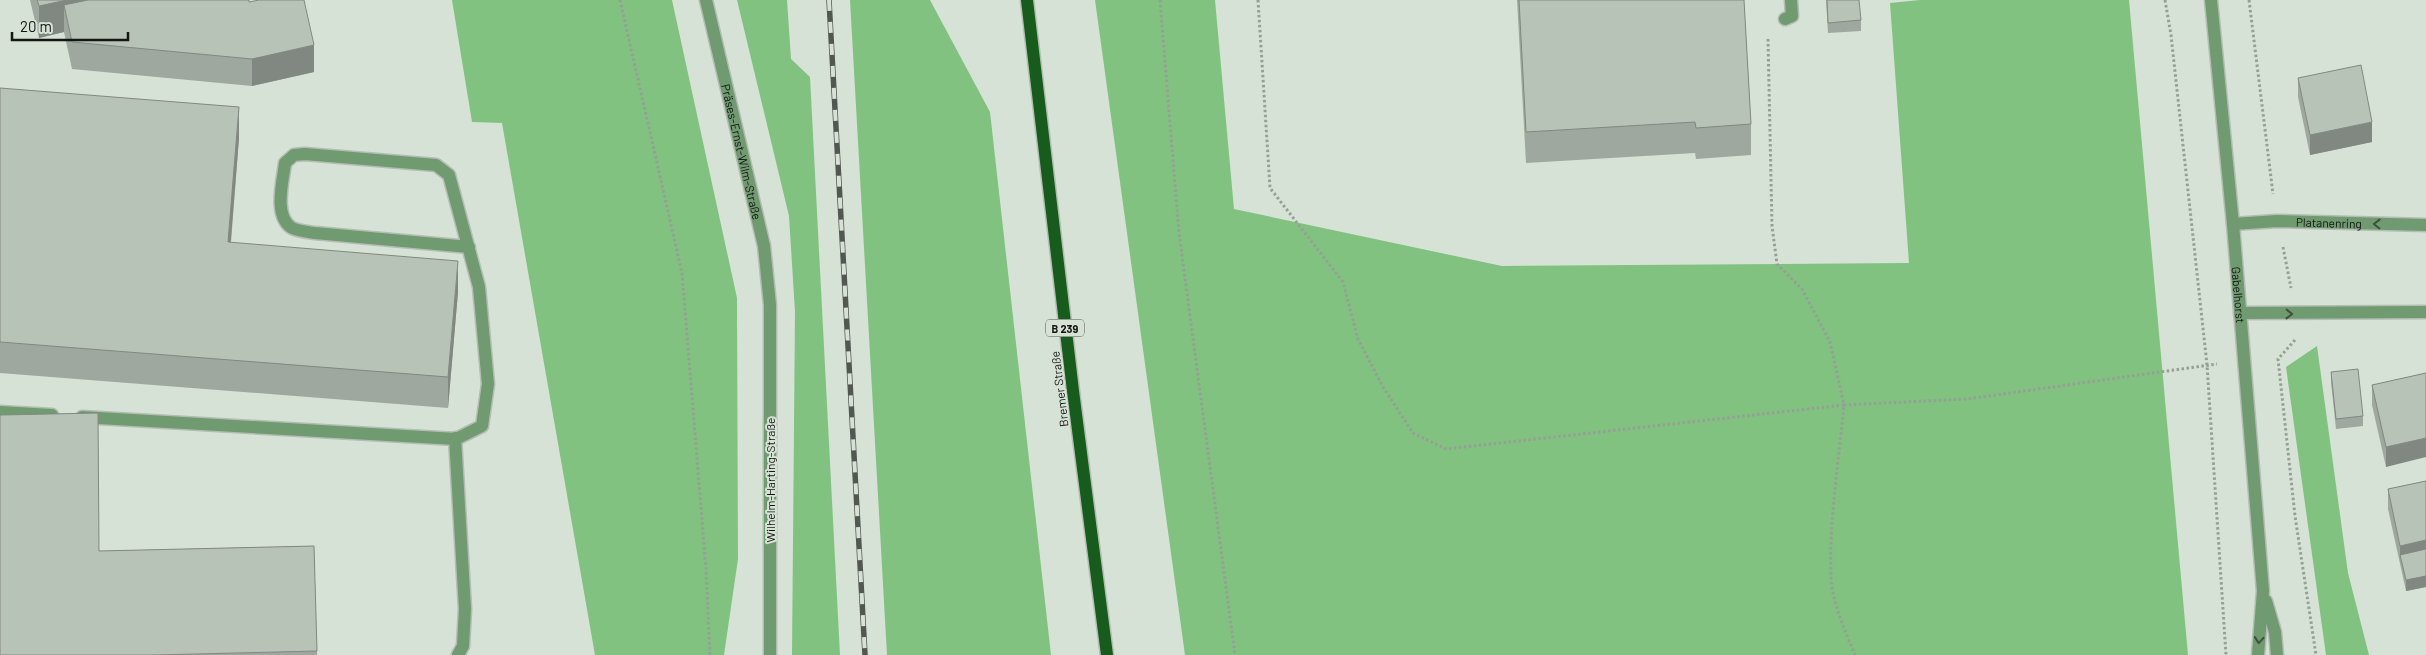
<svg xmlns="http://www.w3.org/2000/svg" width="2426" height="655" viewBox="0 0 2426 655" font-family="Barlow,sans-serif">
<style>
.forest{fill:#81c281}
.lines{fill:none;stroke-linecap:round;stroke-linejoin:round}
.service-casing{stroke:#b4bdb3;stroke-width:15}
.minor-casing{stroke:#b4bdb3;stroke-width:15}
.primary-casing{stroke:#b4bdb3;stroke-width:15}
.path{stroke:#969f96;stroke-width:3;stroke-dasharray:2.5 2.5;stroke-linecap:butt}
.service{stroke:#709a70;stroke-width:12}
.minor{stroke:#709a70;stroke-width:12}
.primary{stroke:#175c1d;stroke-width:12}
.rail-casing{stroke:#525752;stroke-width:5.5}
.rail{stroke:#d7e2d6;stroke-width:4;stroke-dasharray:11;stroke-linecap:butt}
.wall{fill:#9ea89e}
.shaded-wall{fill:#818881}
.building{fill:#b8c3b8;stroke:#818881}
.oneway{stroke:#3d513d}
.labels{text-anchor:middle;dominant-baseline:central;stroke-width:4;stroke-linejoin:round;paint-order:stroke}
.shield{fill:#d7e2d6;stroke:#4e534e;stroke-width:1}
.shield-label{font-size:11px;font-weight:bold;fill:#131613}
.street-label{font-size:12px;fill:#131613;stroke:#d7e2d6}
</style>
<rect width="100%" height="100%" fill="#d7e2d6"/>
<!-- forest -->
<path class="forest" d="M452,0H672L737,298L738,559L724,655H595L502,123L472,122Z
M737,0H787L791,59L810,77L840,655H792L795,312L789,216Z
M850,0H930L990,112L1051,655H887Z
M1095,0H1215L1234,209L1502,266L1909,263L1890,3L1920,0H2129L2188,655H1185Z
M2317,346L2348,573L2369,655H2326L2286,367Z"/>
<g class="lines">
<defs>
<path id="service" d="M1785,19L1792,16L1791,0
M0,412L52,415
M82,417L456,439L482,426L488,384L479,287L449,175L436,165L305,154L294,155L285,163C283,181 273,216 292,228C298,231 308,232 315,233L469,247
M455,438L465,609L463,646L458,655"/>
<g id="minor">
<path id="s1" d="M706,0L764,246L770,305V655"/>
<path id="s2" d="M2211,0L2233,224L2263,591L2258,655"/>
<path id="s3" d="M2233,224L2277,221L2426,225"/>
<path d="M2240,313L2426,312"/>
<path d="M2266,601L2275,632L2277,655"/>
</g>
<path id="primary" d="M1027,0L1073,391L1107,655"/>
</defs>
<!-- service casing -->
<use href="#service" class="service-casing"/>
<!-- minor casing -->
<use href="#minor" class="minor-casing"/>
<!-- primary casing -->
<use href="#primary" class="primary-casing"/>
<!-- path -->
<path class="path" d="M620,0L682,273L706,569L710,655
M1160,0L1179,233L1235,655
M1258,0L1270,188L1343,282L1358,339L1383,387L1413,433L1446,449L1844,405C1839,459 1829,521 1831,574C1831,601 1845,630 1855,655
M2165,0L2171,35L2207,365L2226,655
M2249,0L2273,194
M1768,39L1772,226L1777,264L1802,289L1830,342L1844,405L1967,399L2217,364
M2283,247L2291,288
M2295,340L2278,359L2295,516L2316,655"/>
<!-- service -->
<use href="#service" class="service"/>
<!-- minor -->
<use href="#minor" class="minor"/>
<!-- primary -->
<use href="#primary" class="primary"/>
<defs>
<path id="rail" d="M829,0L865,655"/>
</defs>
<!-- rail casing -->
<use href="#rail" class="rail-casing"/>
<!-- rail -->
<use href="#rail" class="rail"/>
</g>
<!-- wall -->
<path class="wall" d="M30,0H249V2L314,72L252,86L72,69L64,32L39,38Z
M1517,0H1744L1751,124V155L1696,159L1695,153L1526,163Z
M1826,0L1861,20V31L1828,33Z
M2298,78L2372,142L2310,155L2298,97Z
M0,88L239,138L231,243L458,292L448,408L0,373Z
M2331,372L2363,416V426L2336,429L2331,382Z
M2426,373L2386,467L2372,405V385Z
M2426,481V587L2406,591L2388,509V489Z
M314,546L317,655H0L99,551Z"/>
<!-- shaded-wall -->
<path class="shaded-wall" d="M67,0H209L64,5V32L39,38V6Z
M314,45V72L252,86V59Z
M239,107V138L228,274V242Z
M2372,122V142L2310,155V135Z
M458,261V292L448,408V377Z
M2426,438V457L2386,467V447Z
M2426,540V560L2400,555V546Z
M2426,576V587L2406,591V580Z"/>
<!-- building -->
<path class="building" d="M37,0H67L39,6Z
M88,0H249V2L259,0H304L314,45L252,59L72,42L64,5Z
M1519,0H1744L1751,124L1696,128L1695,122L1526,132Z
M1827,0H1859L1861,20L1828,23Z
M2361,65L2372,122L2310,135L2298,78Z
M0,88L239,107L228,242L458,261L448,377L0,342Z
M2358,369L2363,416L2336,419L2331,372Z
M2426,373V438L2386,447L2372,385Z
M98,413L99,551L314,546L317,651L155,655H0V415Z
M2426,481V540L2400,546L2388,489Z
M2426,549V576L2406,580L2400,555Z"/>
<!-- one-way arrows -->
<defs><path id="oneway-chevron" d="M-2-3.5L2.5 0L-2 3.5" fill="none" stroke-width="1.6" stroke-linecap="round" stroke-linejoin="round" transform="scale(1.25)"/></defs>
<g class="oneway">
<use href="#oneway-chevron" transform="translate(2377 224) rotate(-179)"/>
<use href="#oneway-chevron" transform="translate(2289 314) rotate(1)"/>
<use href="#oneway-chevron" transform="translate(2259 640) rotate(95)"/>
</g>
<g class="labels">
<!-- shield labels -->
<rect class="shield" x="1046" y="319.5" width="38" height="17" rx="4"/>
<g class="shield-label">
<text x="1065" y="328">B 239</text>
</g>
<!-- street labels -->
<g class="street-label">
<text stroke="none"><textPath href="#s1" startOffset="156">Präses-Ernst-Wilm-Straße</textPath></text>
<text stroke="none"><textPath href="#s3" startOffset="96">Platanenring</textPath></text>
<text stroke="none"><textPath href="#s2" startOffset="296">Gabelhorst</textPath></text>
<text transform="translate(1059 389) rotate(-97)">Bremer Straße</text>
<text transform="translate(770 480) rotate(-90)">Wilhelm-Harting-Straße</text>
</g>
</g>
<!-- scale -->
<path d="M12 32v8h116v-8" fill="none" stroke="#131613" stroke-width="2.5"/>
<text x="20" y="32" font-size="15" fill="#131613" stroke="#d7e2d6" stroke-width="4" paint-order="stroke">20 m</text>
</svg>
